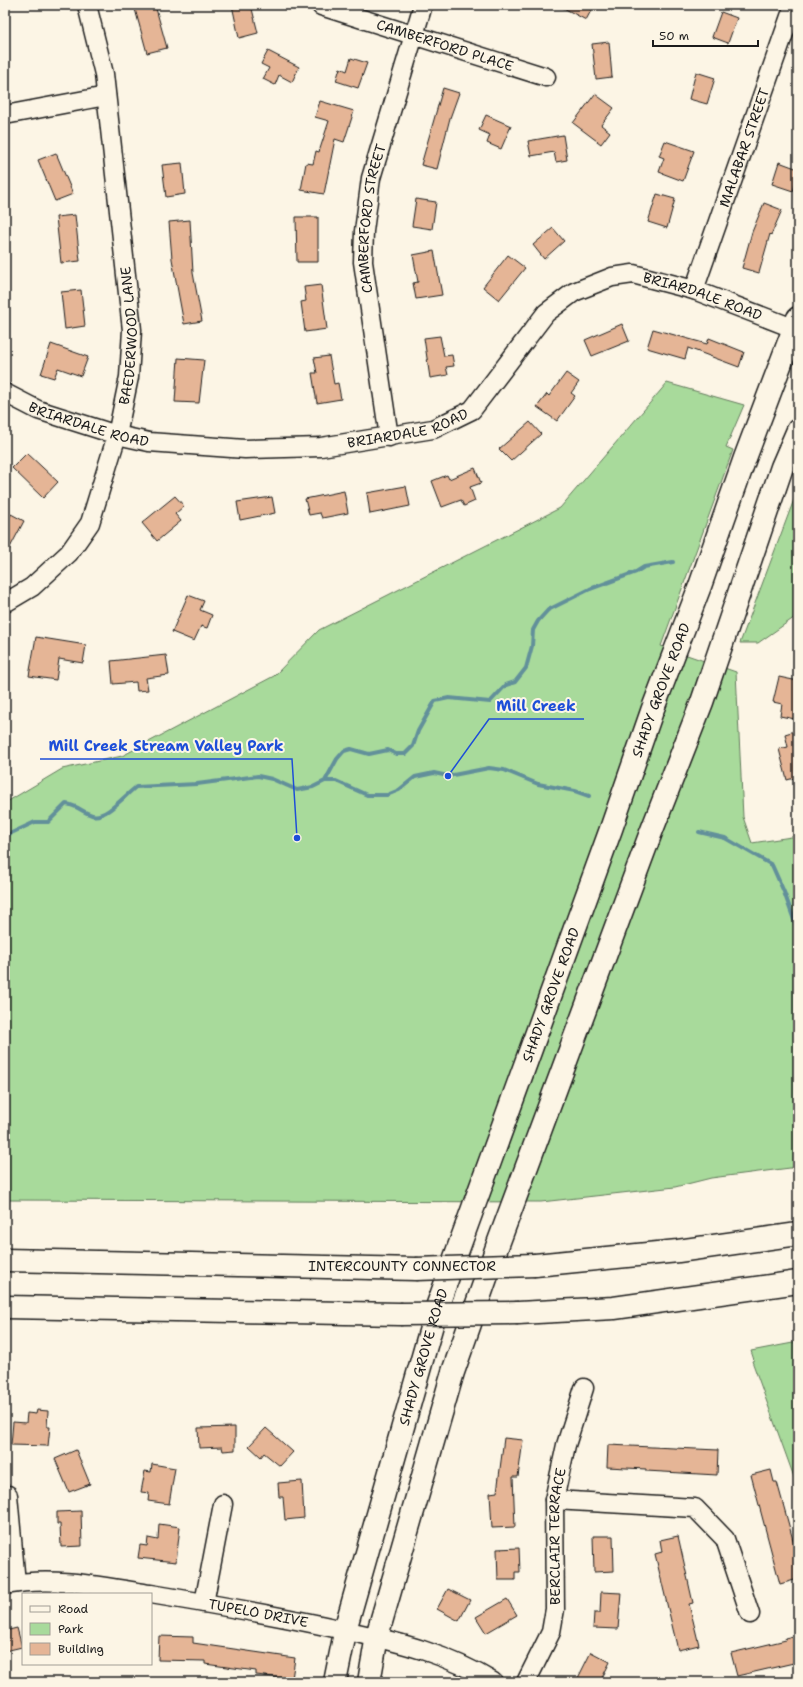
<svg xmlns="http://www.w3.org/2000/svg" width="803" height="1687" viewBox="0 0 803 1687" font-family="'Shantell Sans',sans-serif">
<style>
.green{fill:#a8da9b;stroke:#627b5c}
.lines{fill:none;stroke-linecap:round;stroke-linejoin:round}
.stream{stroke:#62909a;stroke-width:4}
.building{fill:#e5b596;stroke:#1c1c1c}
.minor-casing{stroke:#1c1c1c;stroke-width:21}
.major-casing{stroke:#1c1c1c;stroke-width:25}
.highway-casing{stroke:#1c1c1c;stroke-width:25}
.minor{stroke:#fcf5e5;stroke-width:18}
.major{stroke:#fcf5e5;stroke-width:22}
.highway{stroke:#fcf5e5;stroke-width:22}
.highway-bridge-casing{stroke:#1c1c1c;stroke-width:25;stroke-linecap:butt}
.highway-bridge{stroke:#fcf5e5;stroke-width:22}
.labels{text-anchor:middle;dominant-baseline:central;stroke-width:4;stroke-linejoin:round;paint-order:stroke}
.street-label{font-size:14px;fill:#1c1c1c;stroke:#fcf5e5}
.leader{fill:none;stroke:#1d4ed8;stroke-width:1.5}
.callout-dot{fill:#1d4ed8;stroke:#fcf5e5;stroke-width:1.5}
.callout-label{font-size:15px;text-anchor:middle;font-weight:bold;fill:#1d4ed8;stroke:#fcf5e5;stroke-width:4;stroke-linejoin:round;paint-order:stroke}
</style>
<rect width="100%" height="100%" fill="#fcf5e5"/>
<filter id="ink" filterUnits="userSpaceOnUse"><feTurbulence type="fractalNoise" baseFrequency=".025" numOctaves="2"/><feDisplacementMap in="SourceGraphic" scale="8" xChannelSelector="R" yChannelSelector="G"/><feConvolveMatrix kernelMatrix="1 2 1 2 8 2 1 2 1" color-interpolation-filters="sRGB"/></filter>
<g filter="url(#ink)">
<!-- green -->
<path class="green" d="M667,383L744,405L726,447L733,450L661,646L736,672L743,817L752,843L798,836V1167L711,1178L675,1187L541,1202L5,1200V803L62,769L122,756L274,676L319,630L560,508Z
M798,489V615L758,643H740Z
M798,1342V1488L752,1361L754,1360L751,1351Z"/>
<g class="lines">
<!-- stream -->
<path class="stream" d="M325,781L337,759L344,751L351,749L369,754L388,750L396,754H405L413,746L418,731L435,701L449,698L490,702L506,685L515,682L526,668L532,646L533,630L538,621L548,610L590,589L636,572L644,567L673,562
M699,832L725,838L772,865L784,892L798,931
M5,836L35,822H48L66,804C79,806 82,812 92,815C106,819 125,795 136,787L197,784L258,776L272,779L297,790L313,787L325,781H336L367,795H387L399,790L415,777L434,773L448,776L489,768L504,770L538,784L575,791L589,796"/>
</g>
<!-- building -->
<path class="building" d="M150,5H155L167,48L147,53L135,9Z
M232,5H251L258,33L239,38Z
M558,5H594L586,20Z
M721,12L737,18L728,43L712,37Z
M609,42L612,77L596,79L592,44Z
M268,51L299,67L292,82L279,75L275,85L263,79L269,68L261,64Z
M351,58L367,63L358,88L336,81L340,68L347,71Z
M696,72L715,78L707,104L689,99Z
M443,88L459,93L450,118L437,169L421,165Z
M595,94L614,108L601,125L610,132L601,144L573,123Z
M320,101L354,111L344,142L335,139L324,194L301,190L306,163L313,164L316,151L319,152L329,121L315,117Z
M486,115L511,126L501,149L487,143L490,135L479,130Z
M563,135L567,160L556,162L554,152L531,156L528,141Z
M665,141L694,151L683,181L659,172L664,158L659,156Z
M56,153L73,194L55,201L38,160Z
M779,162L798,169V177L793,191L772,184Z
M182,163L185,194L166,197L162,165Z
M657,194L675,199L667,228L648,222Z
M416,199L436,202L432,229L412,226Z
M764,203L782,210L771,235L770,234L759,273L742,268L752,232Z
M75,215L80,261L61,263L56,217Z
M296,217H318V262H297Z
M190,220L193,273L202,321L184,324L172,259L169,222Z
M553,228L564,241L544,259L533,245Z
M434,251L442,295L416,299L413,283L418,282L413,255Z
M508,255L525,268L499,300L483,287Z
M321,285L327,329L305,332L301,302L306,301L304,287Z
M81,290L85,326L65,329L61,292Z
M622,324L629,341L592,356L585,340Z
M653,329L707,344L709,338L744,352L739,367L688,348L685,359L647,348Z
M440,336L444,356L452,355L454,366L446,367L448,375L430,378L424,338Z
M51,344L88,357L81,376L58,368L54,378L41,374Z
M329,356L334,384L338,383L341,399L317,403L312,373H317L314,358Z
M178,358L204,360L199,403L175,402Z
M566,373L579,382L571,393L575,396L557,421L537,407L547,394L549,396Z
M530,422L541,434L511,461L499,449Z
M27,453L58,482L43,498L12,468Z
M475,468L481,483L470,487L475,501L464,506L461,500L442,507L432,481L447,475L449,479Z
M406,486L410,506L370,514L367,493Z
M344,491L348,513L322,518L320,513L309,515L305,499Z
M175,496L184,506L175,514L181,521L157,541L142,523Z
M272,497L275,513L240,520L237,502Z
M11,514L24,521L5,557V526Z
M188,595L204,601L200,610L212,615L207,628L201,626L194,641L172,632Z
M36,637L86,645L83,663L59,659L56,680L29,676Z
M166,655L169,675L146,678L148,690L137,691L136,682L113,684L111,661Z
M779,677L798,681V703L795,719L780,716L782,704L773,702Z
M798,730V777L787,780L779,749L788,747L785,734Z
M37,1410L48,1411L47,1427H50L48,1446L11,1445L13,1422L26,1423L27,1413L36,1414Z
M235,1427V1450L223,1451L222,1447L199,1448L198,1428Z
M266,1428L293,1452L280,1466L264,1453L261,1457L249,1446Z
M504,1438L523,1440L518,1477H513L515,1527L492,1528L490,1493L497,1492Z
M608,1445L718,1450L717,1475L646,1471V1469L607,1467Z
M76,1450L90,1484L69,1492L55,1459Z
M152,1464L175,1468L169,1504L148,1501L149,1493L141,1492L145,1471L151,1472Z
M771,1470L774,1482H777L798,1558V1579L780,1584L751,1475Z
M302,1481L304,1518L285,1520L283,1497H279L278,1483Z
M81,1511L82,1546L61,1547L60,1524H57V1512Z
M159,1524L180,1527L176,1562L138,1558L140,1545L147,1546L148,1538L158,1540Z
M593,1536H613L614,1571L594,1572Z
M678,1536L693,1603L689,1604L699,1645L678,1650L655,1554L662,1552L660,1540Z
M519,1548L520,1572H515V1580H498L497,1549Z
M448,1589L470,1600L459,1621L437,1609Z
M601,1592L621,1593L618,1629L593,1628L594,1613H600Z
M507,1599L517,1615L486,1633L476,1617Z
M17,1628L22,1647L5,1651V1631Z
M798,1635V1662L737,1676L731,1653L786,1640L785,1638Z
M159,1636L193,1637V1643L295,1658L292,1679L256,1675V1671L205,1664V1661L158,1660Z
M591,1652L610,1662L600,1682H576Z"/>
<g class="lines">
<defs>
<g id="minor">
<path id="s1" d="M321,6L546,77"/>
<path d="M5,115L106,96"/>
<path id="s2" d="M694,290L794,5"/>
<path id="s3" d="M5,393L38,410L117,435L149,442L245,449L321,447L433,429L472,410L546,313L574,292L612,277L633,274L694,290L798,330"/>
<path id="s4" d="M389,437L363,262L364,231L371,178L423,5"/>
<path id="s5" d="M5,603L32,587L69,553L90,523L117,435L129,377L132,330L104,74L87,5"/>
<path d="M8,1495L16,1583"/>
<path d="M554,1500L695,1508L725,1539L750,1614"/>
<path d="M5,1585C53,1576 101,1586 149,1594"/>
<path id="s6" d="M151,1594C217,1605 283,1616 348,1631C399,1642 448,1654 493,1682"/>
<path d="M204,1603L223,1504"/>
<path id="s7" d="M526,1682L551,1632L555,1609L554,1500L566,1445L584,1388"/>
</g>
<g id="major">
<path id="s8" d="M335,1682L347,1623L437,1307L611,829L652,711L700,586L745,458L798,318"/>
<path d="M369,1682L377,1636L453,1372L498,1244L650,835L702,702L782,467L798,430"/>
</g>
<path id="highway" d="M5,1260L416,1269
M535,1265L678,1251L798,1234
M5,1307L400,1314
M518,1313L614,1308L798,1282"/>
</defs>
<!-- minor casing -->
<use href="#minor" class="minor-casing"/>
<!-- major casing -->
<use href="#major" class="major-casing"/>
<!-- highway casing -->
<use href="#highway" class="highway-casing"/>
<!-- minor -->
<use href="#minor" class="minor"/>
<!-- major -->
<use href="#major" class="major"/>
<!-- highway -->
<use href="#highway" class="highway"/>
<defs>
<path id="highway-bridge" d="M416,1269L535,1265
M400,1314L518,1313"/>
</defs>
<!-- highway-bridge casing -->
<use href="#highway-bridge" class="highway-bridge-casing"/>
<!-- highway-bridge -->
<use href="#highway-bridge" class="highway-bridge"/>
</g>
</g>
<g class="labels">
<!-- street labels -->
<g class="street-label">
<text stroke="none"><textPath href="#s1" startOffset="130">CAMBERFORD PLACE</textPath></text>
<text stroke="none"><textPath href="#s2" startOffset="151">MALABAR STREET</textPath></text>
<text stroke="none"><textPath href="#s4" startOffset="221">CAMBERFORD STREET</textPath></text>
<text stroke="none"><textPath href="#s3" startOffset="774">BRIARDALE ROAD</textPath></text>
<text stroke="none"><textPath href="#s5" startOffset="311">BAEDERWOOD LANE</textPath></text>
<text stroke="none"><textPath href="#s3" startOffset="90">BRIARDALE ROAD</textPath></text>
<text stroke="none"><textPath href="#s3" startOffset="414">BRIARDALE ROAD</textPath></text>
<text stroke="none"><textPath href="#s8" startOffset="1045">SHADY GROVE ROAD</textPath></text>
<text stroke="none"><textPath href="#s8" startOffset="721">SHADY GROVE ROAD</textPath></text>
<text x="402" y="1266">INTERCOUNTY CONNECTOR</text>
<text stroke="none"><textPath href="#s8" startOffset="337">SHADY GROVE ROAD</textPath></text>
<text stroke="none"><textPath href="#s7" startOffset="152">BERCLAIR TERRACE</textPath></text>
<text stroke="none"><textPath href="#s6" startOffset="109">TUPELO DRIVE</textPath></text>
</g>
</g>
<!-- callouts -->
<path class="leader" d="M448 776L489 719H584M297 838L292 759H40"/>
<g class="callout-dot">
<circle cx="448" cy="776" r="4"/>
<circle cx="297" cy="838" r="4"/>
</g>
<g class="callout-label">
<text x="536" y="711">Mill Creek</text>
<text x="166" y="751">Mill Creek Stream Valley Park</text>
</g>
<!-- margin -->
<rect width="803" height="1687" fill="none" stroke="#fcf5e5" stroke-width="20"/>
<rect x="10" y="10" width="783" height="1667" fill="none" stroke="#1c1c1c" stroke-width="1.5" filter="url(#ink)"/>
<!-- legend -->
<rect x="22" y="1593" width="130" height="72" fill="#fcf5e5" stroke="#a29e95"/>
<rect x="30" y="1606" width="20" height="6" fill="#fcf5e5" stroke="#a29e95"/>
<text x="58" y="1613" font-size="12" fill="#1c1c1c">Road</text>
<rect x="30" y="1623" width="20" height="12" fill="#a8da9b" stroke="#a29e95"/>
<text x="58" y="1633" font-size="12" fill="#1c1c1c">Park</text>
<rect x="30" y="1643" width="20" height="12" fill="#e5b596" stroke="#a29e95"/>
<text x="58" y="1653" font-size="12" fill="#1c1c1c">Building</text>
<!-- scale -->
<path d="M653 40v6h105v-6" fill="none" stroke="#1c1c1c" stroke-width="2"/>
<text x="659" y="40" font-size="12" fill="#1c1c1c" stroke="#fcf5e5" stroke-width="3" paint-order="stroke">50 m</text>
</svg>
